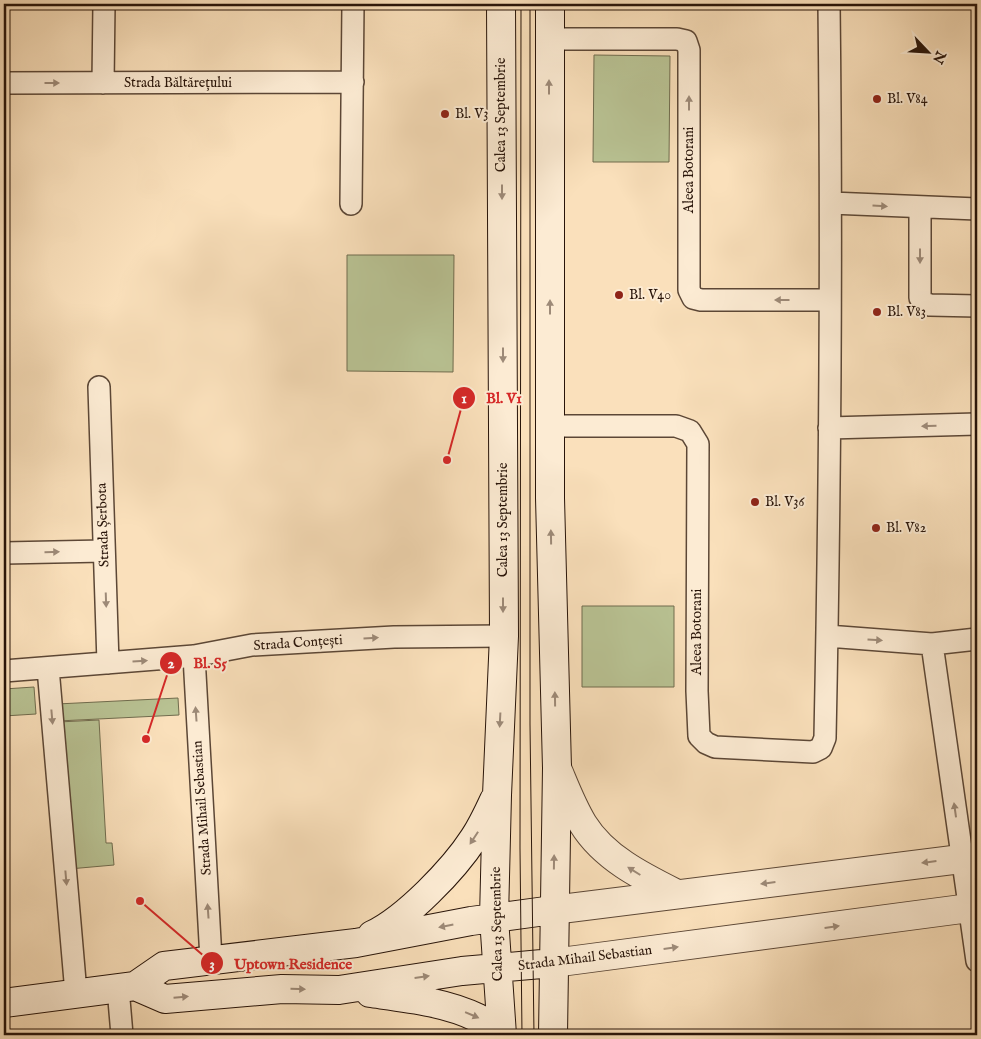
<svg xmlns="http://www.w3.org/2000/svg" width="981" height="1039" viewBox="0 0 981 1039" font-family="'IM FELL English',serif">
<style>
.green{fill:#b9c394;stroke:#706c4e}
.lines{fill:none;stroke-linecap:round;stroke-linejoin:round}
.minor-casing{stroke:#5c4736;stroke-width:24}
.tertiary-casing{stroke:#5c4736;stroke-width:30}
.secondary-casing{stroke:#281409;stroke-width:30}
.minor{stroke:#fcebd3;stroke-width:21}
.tertiary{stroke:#fcebd3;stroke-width:28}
.secondary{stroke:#fcebd3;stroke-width:28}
.tram{stroke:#281409;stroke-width:1}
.oneway{fill:#9d8a78}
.poi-dot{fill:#8f2418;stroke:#fcebd3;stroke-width:2}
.labels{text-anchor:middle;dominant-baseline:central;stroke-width:4;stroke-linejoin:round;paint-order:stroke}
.street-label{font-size:14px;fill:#281409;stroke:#fcebd3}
.poi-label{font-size:14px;fill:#281409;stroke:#fcebd3;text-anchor:start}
.leader{fill:none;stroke:#d62828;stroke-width:2}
.callout-dot{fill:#d62828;stroke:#fcebd3;stroke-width:2}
.mark-label{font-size:15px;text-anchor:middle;font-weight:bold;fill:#fff}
.callout-label{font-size:15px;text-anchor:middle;font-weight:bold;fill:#d62828;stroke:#fcebd3;stroke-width:4;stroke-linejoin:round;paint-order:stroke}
</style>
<rect width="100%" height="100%" fill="#fae0bb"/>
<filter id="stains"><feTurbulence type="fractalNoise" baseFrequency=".004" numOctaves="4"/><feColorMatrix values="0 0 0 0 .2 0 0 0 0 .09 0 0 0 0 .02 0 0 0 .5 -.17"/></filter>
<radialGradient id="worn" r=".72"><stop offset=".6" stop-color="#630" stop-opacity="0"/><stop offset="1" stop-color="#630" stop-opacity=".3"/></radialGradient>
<!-- green -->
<path class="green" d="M594,55L670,56L669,162H593Z
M347,255H454L453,372L347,371Z
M582,606H674V687H582Z
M34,687L36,714L4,716V689Z
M178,698L179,715L58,721L57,704Z
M99,720L106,843H112L114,865L69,869L58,722Z"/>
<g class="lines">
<defs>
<path id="minor" d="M549,39H677L686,41L689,50V290L693,298L701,300H830
M4,83L353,82
M103,83L104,4
M831,203L977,209
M351,204L353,4
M920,208V298L924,303L930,305L977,306
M99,387L108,663
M550,426H676L690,431L698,444L697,691L699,736L706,743L715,747L813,752L821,748L825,738C830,493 832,249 829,4
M829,428L977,424
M4,553L104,551
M827,636L932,644L977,639
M932,644L977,961
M194,656L211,959
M48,668L76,993
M4,671L194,656L252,645L394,637L504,636
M118,988L122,1035"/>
<path id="tertiary" d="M557,768C565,787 572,806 583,824C604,858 643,877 677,894
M553,910L977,857
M553,963L977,907"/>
<path id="secondary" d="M501,4L504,636L497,795L494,918L502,1035
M550,4V498L557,768L553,1035
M372,935C406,919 454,869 474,838C482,826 488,813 494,800
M135,986L165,999L282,989L339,990L462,971L553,963
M370,993C406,998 446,1002 478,1018C486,1021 494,1028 501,1033
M4,1003L135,986L164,966L356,943L471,921L553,910"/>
</defs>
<!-- minor casing -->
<use href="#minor" class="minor-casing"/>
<!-- tertiary casing -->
<use href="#tertiary" class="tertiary-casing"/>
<!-- secondary casing -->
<use href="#secondary" class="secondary-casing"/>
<!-- minor -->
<use href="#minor" class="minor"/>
<!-- tertiary -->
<use href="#tertiary" class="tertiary"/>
<!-- secondary -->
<use href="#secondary" class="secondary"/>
<!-- tram -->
<path class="tram" d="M521,4L520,848L522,1035
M530,4V724L534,1035"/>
</g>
<!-- one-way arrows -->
<defs><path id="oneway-solid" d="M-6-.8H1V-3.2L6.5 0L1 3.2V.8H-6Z" transform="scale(1.25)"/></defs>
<g class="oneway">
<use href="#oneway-solid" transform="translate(52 83)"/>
<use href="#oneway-solid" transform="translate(549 87) rotate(-90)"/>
<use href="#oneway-solid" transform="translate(689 103) rotate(-90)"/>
<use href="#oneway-solid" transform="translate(502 192) rotate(90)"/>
<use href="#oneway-solid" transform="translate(880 206) rotate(3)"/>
<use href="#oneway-solid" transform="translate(920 256) rotate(90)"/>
<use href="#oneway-solid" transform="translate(782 300) rotate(-180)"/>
<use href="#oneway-solid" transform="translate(550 307) rotate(-90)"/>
<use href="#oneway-solid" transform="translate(503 355) rotate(90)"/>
<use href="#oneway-solid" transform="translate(929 426) rotate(178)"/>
<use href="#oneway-solid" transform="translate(551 537) rotate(-91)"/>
<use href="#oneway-solid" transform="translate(52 552) rotate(-1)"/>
<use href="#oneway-solid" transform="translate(106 600) rotate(88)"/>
<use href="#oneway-solid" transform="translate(503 605) rotate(90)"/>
<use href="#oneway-solid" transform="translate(371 638) rotate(-3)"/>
<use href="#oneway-solid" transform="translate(875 640) rotate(4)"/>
<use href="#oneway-solid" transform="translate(140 661) rotate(-4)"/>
<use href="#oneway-solid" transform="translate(555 699) rotate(-91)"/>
<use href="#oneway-solid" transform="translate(196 714) rotate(-94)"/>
<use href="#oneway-solid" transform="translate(52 717) rotate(85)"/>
<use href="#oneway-solid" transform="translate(500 720) rotate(93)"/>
<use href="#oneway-solid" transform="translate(955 810) rotate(-98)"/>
<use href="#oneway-solid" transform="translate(474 838) rotate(123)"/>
<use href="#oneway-solid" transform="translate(554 862) rotate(-89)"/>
<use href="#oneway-solid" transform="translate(929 862) rotate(173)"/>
<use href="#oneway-solid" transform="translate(634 871) rotate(-148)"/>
<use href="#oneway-solid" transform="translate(66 878) rotate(85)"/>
<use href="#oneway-solid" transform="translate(768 883) rotate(173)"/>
<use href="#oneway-solid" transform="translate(208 911) rotate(-94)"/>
<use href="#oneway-solid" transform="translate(446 926) rotate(169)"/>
<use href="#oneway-solid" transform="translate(832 927) rotate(-8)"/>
<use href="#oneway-solid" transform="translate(671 948) rotate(-8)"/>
<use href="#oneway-solid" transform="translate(422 977) rotate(-8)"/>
<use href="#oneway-solid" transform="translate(298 989) rotate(1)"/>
<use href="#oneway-solid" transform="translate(181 997) rotate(-5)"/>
<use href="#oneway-solid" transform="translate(472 1015) rotate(23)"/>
</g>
<!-- markers -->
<g class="poi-dot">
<circle cx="877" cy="99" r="5"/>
<circle cx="445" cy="114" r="5"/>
<circle cx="619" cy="295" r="5"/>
<circle cx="877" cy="312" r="5"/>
<circle cx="755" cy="502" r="5"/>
<circle cx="876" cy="528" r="5"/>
</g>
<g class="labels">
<!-- street labels -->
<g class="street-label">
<text x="178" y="83">Strada Băltărețului</text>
<text transform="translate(501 115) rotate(-90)">Calea 13 Septembrie</text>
<text transform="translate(689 170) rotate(-90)">Aleea Botorani</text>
<text transform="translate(503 520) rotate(-90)">Calea 13 Septembrie</text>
<text transform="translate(103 525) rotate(-92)">Strada Șerbota</text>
<text transform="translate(697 632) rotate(-90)">Aleea Botorani</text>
<text transform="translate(298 643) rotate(-4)">Strada Conțești</text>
<text transform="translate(202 808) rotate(-94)">Strada Mihail Sebastian</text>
<text transform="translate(497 924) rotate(-91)">Calea 13 Septembrie</text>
<text transform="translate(585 958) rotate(-7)">Strada Mihail Sebastian</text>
</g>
<!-- poi labels -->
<g class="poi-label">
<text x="887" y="99">Bl. V84</text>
<text x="455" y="114">Bl. V3</text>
<text x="629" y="295">Bl. V40</text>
<text x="887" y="312">Bl. V83</text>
<text x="765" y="502">Bl. V36</text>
<text x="886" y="528">Bl. V82</text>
</g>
</g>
<!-- callouts -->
<path class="leader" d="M447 460L464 398M146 739L171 663M140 901L212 963"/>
<g class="callout-dot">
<circle cx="447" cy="460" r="5"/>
<circle cx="146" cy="739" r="5"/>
<circle cx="140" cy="901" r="5"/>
<circle cx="464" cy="398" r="12"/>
<circle cx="171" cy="663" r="12"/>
<circle cx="212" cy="963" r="12"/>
</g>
<g class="mark-label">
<text x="464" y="403">1</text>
<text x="171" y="668">2</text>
<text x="212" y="969">3</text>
</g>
<g class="callout-label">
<text x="504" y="403">Bl. V1</text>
<text x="210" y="668">Bl. S5</text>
<text x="293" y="969">Uptown Residence</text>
</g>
<!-- margin -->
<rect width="981" height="1039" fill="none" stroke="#fae0bb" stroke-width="20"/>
<rect x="5" y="5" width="971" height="1029" fill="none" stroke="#281409" stroke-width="2.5"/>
<rect x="10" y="10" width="961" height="1019" fill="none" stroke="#281409"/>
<!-- north arrow -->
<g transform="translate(928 52) rotate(115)" stroke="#fcebd3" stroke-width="4" paint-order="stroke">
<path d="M0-4L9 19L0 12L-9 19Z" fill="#281409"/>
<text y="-8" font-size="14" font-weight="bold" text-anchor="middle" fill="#281409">N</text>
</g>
<rect width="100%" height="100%" filter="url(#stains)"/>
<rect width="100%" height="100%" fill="url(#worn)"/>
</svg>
